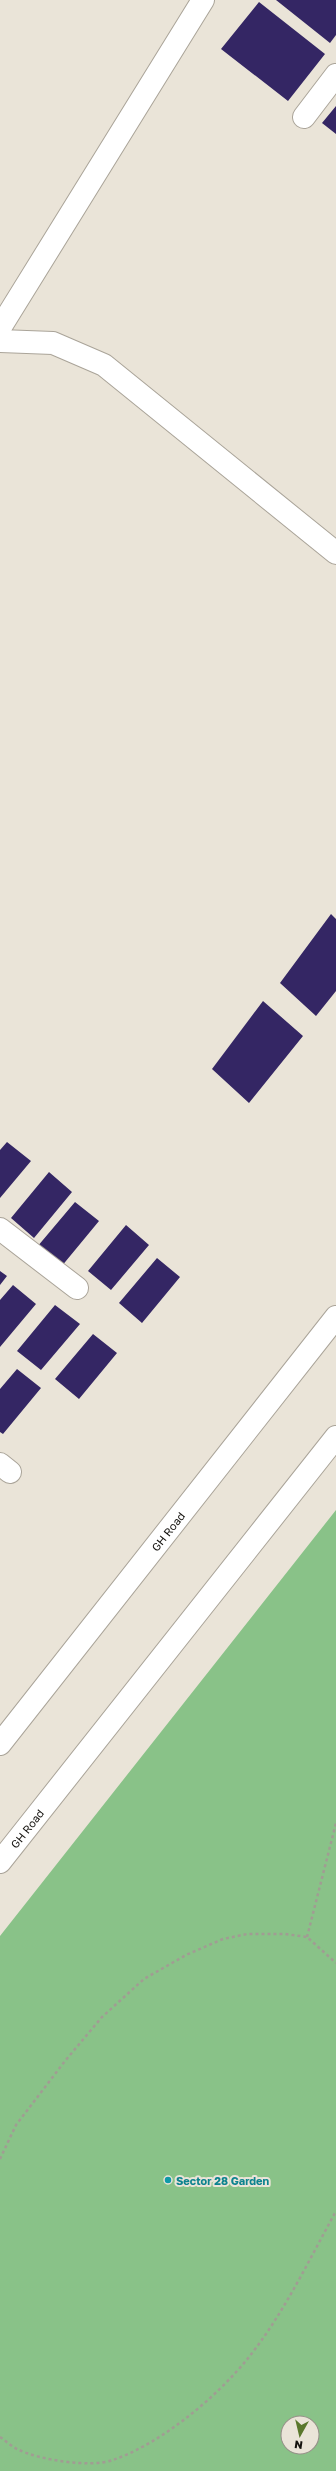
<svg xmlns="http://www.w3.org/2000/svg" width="336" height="2471" viewBox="0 0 336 2471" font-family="'Golos Text',sans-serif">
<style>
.green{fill:#89c288;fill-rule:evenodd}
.building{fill:#342664}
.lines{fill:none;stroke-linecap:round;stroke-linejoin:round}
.minor-casing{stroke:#aaa499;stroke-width:24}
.major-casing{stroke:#aaa499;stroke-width:24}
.path{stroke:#a19c93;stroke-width:2.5;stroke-dasharray:3 3;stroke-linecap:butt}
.minor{stroke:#fff;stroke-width:22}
.major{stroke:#fff;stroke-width:22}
.culture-dot{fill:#0f9aa8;stroke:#eae4d8;stroke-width:1.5}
.labels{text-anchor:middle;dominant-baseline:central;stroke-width:4;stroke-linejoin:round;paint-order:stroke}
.street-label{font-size:11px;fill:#15130f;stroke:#eae4d8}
.culture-label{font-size:11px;font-weight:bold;fill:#0d838f;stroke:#eae4d8;text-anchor:start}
</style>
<rect width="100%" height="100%" fill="#eae4d8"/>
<!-- green -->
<path class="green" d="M336,1510V2471H0V1936ZM288,2423H312V2447H288Z"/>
<!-- building -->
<path class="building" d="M276,0H336V35L330,43Z
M259,2L325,54L288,101L221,49Z
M336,106V134L322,123Z
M331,914L336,919V991L316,1016L280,983Z
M263,1001L303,1036L249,1103L212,1069Z
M7,1142L31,1161L0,1198V1150Z
M49,1172L72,1192L34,1238L11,1218Z
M75,1202L99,1221L61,1267L37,1247Z
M126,1225L149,1245L111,1290L88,1271Z
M157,1258L180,1277L142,1323L119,1303Z
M0,1271L7,1276L0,1285Z
M13,1285L36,1304L0,1347V1300Z
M55,1305L80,1324L41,1370L17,1351Z
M93,1334L117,1353L79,1399L55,1379Z
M17,1369L41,1388L3,1434L0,1432V1389Z"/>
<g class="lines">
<defs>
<path id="minor" d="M304,117L336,75
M0,328L203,0
M0,341L53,343L104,365L336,553
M0,1229L77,1288
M0,1464L10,1472"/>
<g id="major">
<path id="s1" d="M0,1744L336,1317"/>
<path id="s2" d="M0,1862L336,1437"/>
</g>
</defs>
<!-- minor casing -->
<use href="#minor" class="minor-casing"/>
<!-- major casing -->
<use href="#major" class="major-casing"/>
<!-- path -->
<path class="path" d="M307,1937L336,1823
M0,2159L16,2125L65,2061L102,2017L144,1979L186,1955L223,1939L247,1934H285L307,1937L336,1963
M0,2437C6,2441 11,2446 17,2449C39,2460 90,2468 113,2460C162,2443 217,2397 249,2357C284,2313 309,2260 336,2211"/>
<!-- minor -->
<use href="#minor" class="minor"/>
<!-- major -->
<use href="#major" class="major"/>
</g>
<!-- markers -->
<circle class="culture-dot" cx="168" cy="2180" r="4"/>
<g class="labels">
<!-- street labels -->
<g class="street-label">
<text stroke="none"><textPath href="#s1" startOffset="271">GH Road</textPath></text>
<text stroke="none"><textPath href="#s2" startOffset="43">GH Road</textPath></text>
</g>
<!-- culture labels -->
<g class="culture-label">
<text x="176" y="2180">Sector 28 Garden</text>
</g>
</g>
<!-- north arrow -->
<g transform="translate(300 2435) rotate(188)"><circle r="19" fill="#eae4d8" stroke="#959088"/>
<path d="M0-3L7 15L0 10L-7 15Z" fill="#5a772c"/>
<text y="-6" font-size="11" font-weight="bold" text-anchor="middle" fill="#15130f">N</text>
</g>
</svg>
